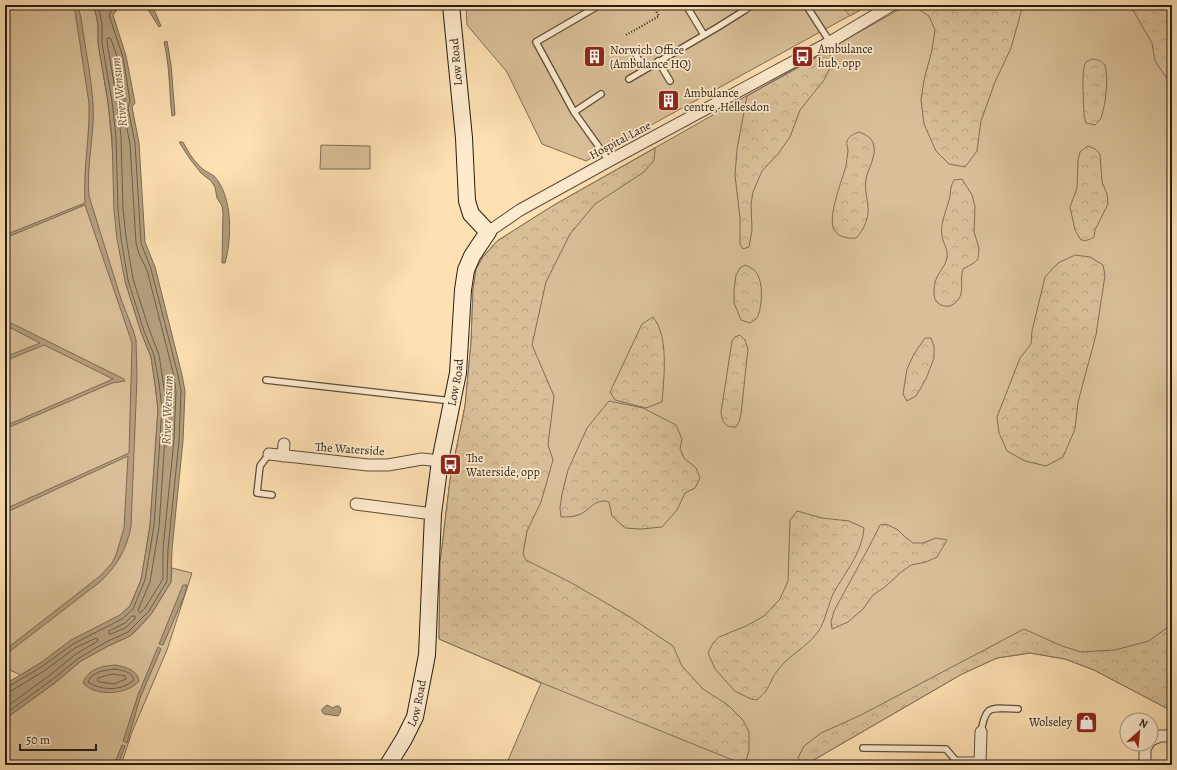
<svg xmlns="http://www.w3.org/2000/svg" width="1177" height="770" viewBox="0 0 1177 770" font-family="Alegreya,serif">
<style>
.grass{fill:#d9bf98;stroke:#7e6e56}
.forest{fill:url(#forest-crowns);stroke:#7e6e56}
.water{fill:#b49e7d;stroke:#7a6a53}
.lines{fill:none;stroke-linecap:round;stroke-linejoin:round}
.shore{stroke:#6c5e48;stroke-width:1}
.lane-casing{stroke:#5a4e3c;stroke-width:8}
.street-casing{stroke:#5a4e3c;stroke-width:13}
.secondary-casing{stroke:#241d14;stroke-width:18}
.path{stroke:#241d14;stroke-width:2;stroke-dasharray:1 2;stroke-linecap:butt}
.lane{stroke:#feebce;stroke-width:5.5}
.street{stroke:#feebce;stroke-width:11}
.secondary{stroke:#feebce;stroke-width:16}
.labels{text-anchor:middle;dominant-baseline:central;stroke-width:3.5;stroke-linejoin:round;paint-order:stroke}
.poi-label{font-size:12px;fill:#241d14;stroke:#feebce;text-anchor:start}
.street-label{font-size:12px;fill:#241d14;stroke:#feebce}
.water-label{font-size:13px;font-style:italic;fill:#5e513e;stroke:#feebce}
</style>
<defs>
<pattern id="forest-crowns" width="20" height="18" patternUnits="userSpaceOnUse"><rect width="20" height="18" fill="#d9bf98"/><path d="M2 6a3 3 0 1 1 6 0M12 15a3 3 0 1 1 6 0" fill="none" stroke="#baa482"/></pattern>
</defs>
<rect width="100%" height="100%" fill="#fee0b3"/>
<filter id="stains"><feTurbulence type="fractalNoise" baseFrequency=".005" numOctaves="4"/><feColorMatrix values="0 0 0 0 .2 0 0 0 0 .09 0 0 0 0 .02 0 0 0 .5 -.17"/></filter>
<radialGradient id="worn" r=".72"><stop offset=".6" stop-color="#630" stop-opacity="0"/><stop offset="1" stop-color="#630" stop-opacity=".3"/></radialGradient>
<!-- grass -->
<path class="grass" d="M5,5H94L98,25V43L108,102L125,281L141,332L151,357L155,384L158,409L150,526L141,580L130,606L120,615L99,627L21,675L5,668Z
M466,5H869L586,161L542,144L507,72L467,25Z
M907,5H1172V711L1094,670L1065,659L1030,653L997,658L962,674L805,765H506L541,683L439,639L440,563L450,480L465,406L471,343L473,290L476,269L483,257L497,241L554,205Z
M321,145L370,146V169H320Z
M172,568L192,573L167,650L132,732L121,765H5V719L56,682L81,661L108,646L130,636L138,629L152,613L171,582Z"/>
<!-- forest -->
<path class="forest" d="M841,5H869L850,16Z
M912,5H1023L1011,48L995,82L981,121L977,151L965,167L949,164L936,151L924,124L921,100L924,80L932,50L935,30L929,16Z
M1130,5H1172V86L1155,61L1152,43Z
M830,50V68L824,80L800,110L790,137L778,154L762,171L753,192L751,204L752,230L749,247L743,249L740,244V218L735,175L737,149L747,96Z
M1093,59C1097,60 1101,60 1104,64C1110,74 1105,108 1101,118C1099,121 1097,123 1095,125L1086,123L1084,116C1084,104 1081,74 1085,64C1086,61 1090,60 1093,59Z
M859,132C866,135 872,137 874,146C876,157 868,169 866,179C864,192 869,202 868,213C867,223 862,232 856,238C847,239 836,237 833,227C829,213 842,180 846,166C847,161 847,156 848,151C848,148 846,144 847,141C849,136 854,134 859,132Z
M1088,146L1095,149L1100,154L1102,182L1107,194L1108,204L1095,230L1094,237C1089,240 1087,241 1081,240L1075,230L1070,207L1077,188L1078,160L1080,152Z
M655,148L654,160L644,172L595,204L570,234L546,282L532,345L554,396L548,445L553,460L541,502L527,531L523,554L526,560L568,581L594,596L630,617L673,646L682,666L703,689L728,705L743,720L749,732V750L745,765L542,683L439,639L440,563L450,480L465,406L471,343L473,290L476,269L483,257L497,241L554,205Z
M962,179L972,195L975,207L974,232L979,248L978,259L974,263L963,269C960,279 963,285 961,294C958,303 950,309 941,305C935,302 934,298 934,292C933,274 947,268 947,256C948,249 943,243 942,236C940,223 946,212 949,200C951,193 950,186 954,180Z
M1075,255L1090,257L1103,265L1105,275L1096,335L1078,402L1075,429L1063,457L1046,466L1025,461L1007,451L999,433L997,417L1020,358L1031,344L1032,331L1045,277L1058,263Z
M745,265C752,268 757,271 759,278C763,287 762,312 756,319C755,320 751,322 750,323L741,320L734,303V290L736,275L740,268Z
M653,317C669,336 664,378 662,402L646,408L615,400L610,392L642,324Z
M740,335L745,340L748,349L741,414L739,422L736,427C725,428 722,422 721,412L732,341L735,337Z
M925,338H931L934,346V358L926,379L916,396L907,401L903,394L907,369L914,354Z
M609,401L643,408L676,425L682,439L680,449L684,458L696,468L700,478L695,488L685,493L677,510L662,527L641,529L625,528L612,516L609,502C595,497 589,512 578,515C573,517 567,517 561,517L560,508L562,494L568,470L587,428Z
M797,511L822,518L849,521L864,528C862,553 846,571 834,592C828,604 826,620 818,632C807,647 789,655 778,670C773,675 771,683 767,689C765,693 761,696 757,700L751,699L735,691L715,669L708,653L713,643L719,637L746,626L764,616L780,599L788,581L790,520Z
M886,524L898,530L905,537L913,543H923L936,538L947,540L937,557L926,562L911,565L900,573L885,587L873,595L863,609L848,622L832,629L831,622L834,611L870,545L880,525Z
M1172,624V711L1094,670L1065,659L1030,653L997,658L962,674L805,765H803L798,758L804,746L821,733L861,715L1024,629L1062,646L1081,652L1115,650L1149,641Z"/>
<!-- water -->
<path class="water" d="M74,5H78L81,18C85,47 91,75 93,104C95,134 86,166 89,196L121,299L133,330L136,340L137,378L131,527C126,550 117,566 100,582L5,655V650L100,576L112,563L116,555L124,528L128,456L5,513V509L129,453L132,343L85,205L5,238V235L85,203C83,169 90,136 89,103Z
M94,5H119V7L113,15L126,56L135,103L132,107L139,143L145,242L155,267L182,375L185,391L183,441L172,549L171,582L152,613L130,636L108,646L81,661L56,682L5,719V684L39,664L71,640L120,615L130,606L141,580L150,526L158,409L155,384L151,357L141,332L125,281L117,239L114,210L112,138L108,102L98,43V25Z
M145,5H152L161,26L159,27Z
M167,41L171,65L175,115L172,116C169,91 170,67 164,42Z
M179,142H183C189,153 194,162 204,170C207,172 211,174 214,176C233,196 232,239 225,263H222L223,213L222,206L217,198L215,187L211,181L201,173L190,159Z
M5,320L124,379L125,381L112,383L5,429V426L113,379L44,345L5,361V357L40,343L5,325Z
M183,585H187L185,594L163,645L159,644Z
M158,647L161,649L140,698L127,743L123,741L138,695Z
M115,665C125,667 137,669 139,681C128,695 95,697 83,683C88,669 102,666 115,665Z
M327,705L333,708L336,706H339L341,709L340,713L338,716L324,714L322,712V709Z
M122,745L125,746L118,765H114Z"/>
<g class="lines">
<!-- shore -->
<path class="shore" d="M109,38L111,39L118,59L125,100L123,108L130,144L136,243L139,254L147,270L174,376L176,392L174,440L163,549V579L145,608L140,613L138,610L150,582L159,527L167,408L159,355L149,329L133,279L126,237L123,209L121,137L117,101L107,42V39Z
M132,616H135V619L125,628L111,634H109V631L125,623Z
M115,669C123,671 132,671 134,680C122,691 102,691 88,682C91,672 105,670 115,669Z
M114,674L125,676L126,679L114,684L99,682L97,680L98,678L108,675Z
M5,687H8L41,667L73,644L122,619L133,609L145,580L154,526L162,409L159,383L154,355L144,331L128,280L121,238L118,210L116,138L112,101L102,43V24L98,5
M5,692L11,691L44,671L75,648L96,638L98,639V641L76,654L50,675L5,708
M5,714L53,679L79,658L106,642L128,632L149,611L167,581L168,549L179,441L181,391L178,375L151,269L141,243L135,143L128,108L130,101L123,57L109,15L115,5"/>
<defs>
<path id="lane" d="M597,5L596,7L536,42L574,112L609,161
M686,5L704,35
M741,5L745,10L752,5
M806,5L830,42
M636,55L644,70
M658,61L670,81
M629,79L718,27L745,10
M574,112L601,94
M266,380L452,401
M269,454L260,466L257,493L272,495
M981,732C986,702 992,709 1018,709
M863,748L946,749L958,763"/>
<path id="street" d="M488,232L520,210L609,161L830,42L892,5
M269,454L368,465H388L422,459L440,461
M283,456L284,444
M356,504L433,514
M1151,740L1160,736H1172
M958,763H980V765
M980,763L981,732
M1145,765V749L1148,744"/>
<g id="secondary">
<path id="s1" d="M388,765L404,739L415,717L427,655L433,514L440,461L458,373L463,290L466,270L472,256L488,232L471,214L467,201L464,138L451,5"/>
</g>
</defs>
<!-- lane casing -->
<use href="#lane" class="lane-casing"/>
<!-- street casing -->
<use href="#street" class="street-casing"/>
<!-- secondary casing -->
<use href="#secondary" class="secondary-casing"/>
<!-- path -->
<path class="path" d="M655,9L661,5
M626,35L659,16L652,5"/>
<!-- lane -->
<use href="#lane" class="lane"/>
<!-- street -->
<use href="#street" class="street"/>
<!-- secondary -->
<use href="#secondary" class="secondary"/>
</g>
<!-- icons -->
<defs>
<symbol id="bus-square" viewBox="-11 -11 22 22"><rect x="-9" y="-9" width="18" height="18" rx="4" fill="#8f2418" stroke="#feebce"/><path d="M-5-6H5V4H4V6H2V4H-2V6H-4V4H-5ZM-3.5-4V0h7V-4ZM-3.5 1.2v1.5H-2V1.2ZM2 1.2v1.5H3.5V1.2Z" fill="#fff"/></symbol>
<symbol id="building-square" viewBox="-11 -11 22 22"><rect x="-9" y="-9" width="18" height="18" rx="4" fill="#8f2418" stroke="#feebce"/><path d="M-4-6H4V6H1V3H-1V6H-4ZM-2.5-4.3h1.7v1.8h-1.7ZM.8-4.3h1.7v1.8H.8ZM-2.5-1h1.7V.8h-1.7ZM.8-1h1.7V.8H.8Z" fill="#fff"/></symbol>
<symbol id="shop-square" viewBox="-11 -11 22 22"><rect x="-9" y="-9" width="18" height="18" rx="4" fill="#8f2418" stroke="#feebce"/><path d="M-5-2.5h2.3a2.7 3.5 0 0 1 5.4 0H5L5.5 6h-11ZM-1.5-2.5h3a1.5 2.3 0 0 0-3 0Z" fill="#fff"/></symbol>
</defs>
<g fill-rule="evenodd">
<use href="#bus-square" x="790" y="44" width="25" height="25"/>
<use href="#building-square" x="582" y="44" width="25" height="25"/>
<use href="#building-square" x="656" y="88" width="25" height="25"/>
<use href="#bus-square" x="438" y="452" width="25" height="25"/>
<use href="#shop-square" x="1074" y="710" width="25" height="25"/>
</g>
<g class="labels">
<!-- poi labels -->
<g class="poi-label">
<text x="818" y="49">Ambulance<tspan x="818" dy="14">hub, opp</tspan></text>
<text x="610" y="50">Norwich Office<tspan x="610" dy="14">(Ambulance HQ)</tspan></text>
<text x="684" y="93">Ambulance<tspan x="684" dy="14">centre, Hellesdon</tspan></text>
<text x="466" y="458">The<tspan x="466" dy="14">Waterside, opp</tspan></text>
<text x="1072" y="722" text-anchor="end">Wolseley</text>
</g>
<!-- street labels -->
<g class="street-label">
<text transform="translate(456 62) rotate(-95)">Low Road</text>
<text transform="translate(620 140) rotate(-28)">Hospital Lane</text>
<text stroke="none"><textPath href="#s1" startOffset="393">Low Road</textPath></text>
<text transform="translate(350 449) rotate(4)">The Waterside</text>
<text stroke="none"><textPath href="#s1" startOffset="69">Low Road</textPath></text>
</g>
<!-- water labels -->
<g class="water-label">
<text transform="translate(119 92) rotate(-96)">River Wensum</text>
<text transform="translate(167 410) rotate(-88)">River Wensum</text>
</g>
</g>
<!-- margin -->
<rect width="1177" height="770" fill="none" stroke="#fee0b3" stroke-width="20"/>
<rect x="6" y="6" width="1165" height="758" fill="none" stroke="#241d14" stroke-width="2"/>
<rect x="10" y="10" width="1157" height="750" fill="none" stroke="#241d14"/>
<!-- north arrow -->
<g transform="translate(1139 732) rotate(27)"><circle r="19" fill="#feebce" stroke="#a79984"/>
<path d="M0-3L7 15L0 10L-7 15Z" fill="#8f2418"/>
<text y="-6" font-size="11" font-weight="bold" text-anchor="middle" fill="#241d14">N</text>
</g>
<!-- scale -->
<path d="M20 744v6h76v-6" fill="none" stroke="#241d14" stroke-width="2"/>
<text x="26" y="744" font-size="12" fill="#241d14" stroke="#feebce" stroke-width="3" paint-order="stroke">50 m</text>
<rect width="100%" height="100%" filter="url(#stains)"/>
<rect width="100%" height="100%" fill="url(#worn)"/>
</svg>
